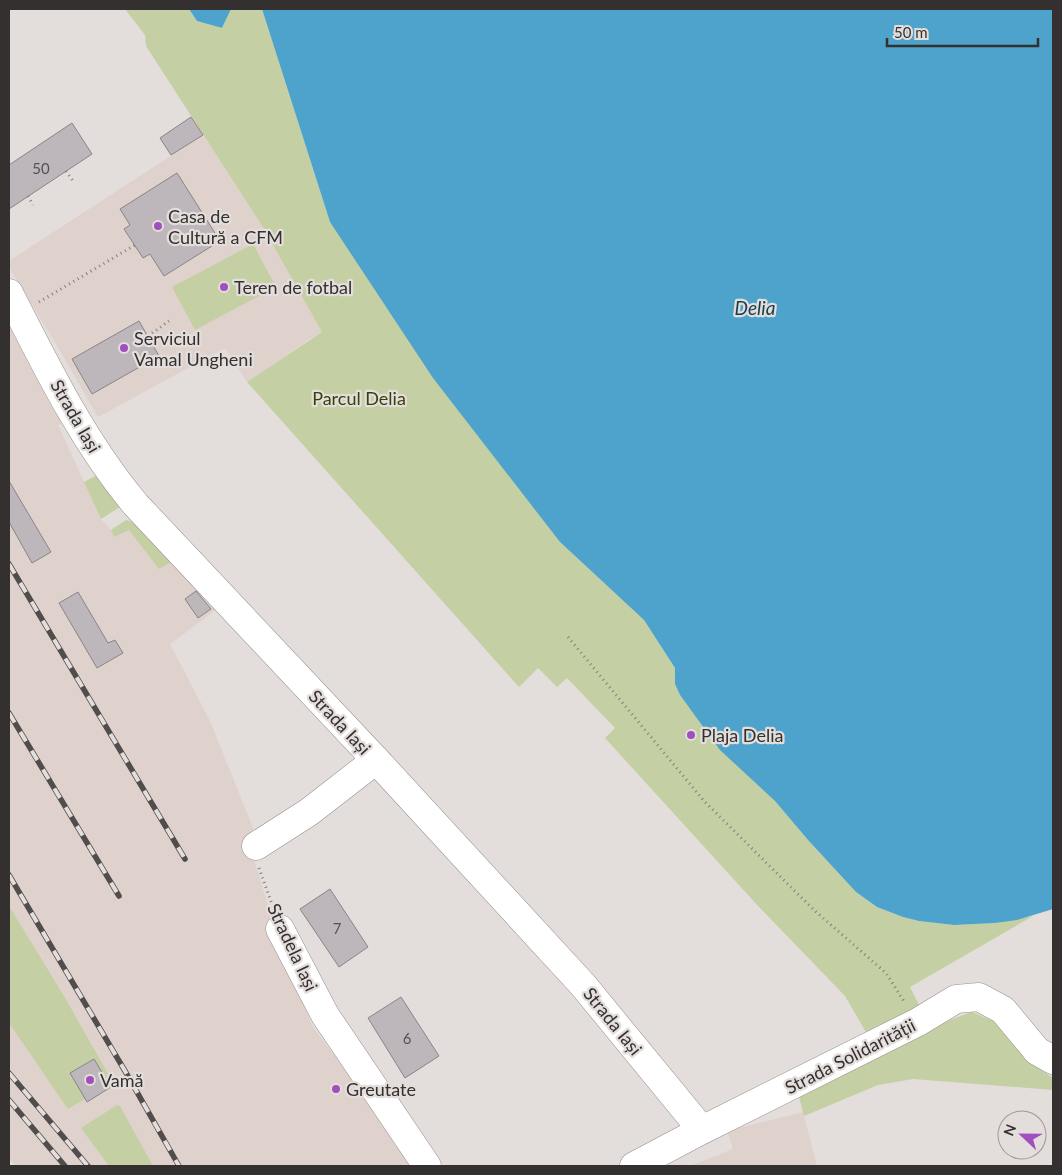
<svg xmlns="http://www.w3.org/2000/svg" width="1062" height="1175" viewBox="0 0 1062 1175" font-family="Lato,sans-serif">
	<style>
		.built { fill: #dfd1cb }
		.green { fill: #c4d0a3 }
		.water { fill: #4da3cb }
		.building { fill: #bdb7bb; stroke: #898488 }
		.lines { fill: none; stroke-linecap: round; stroke-linejoin: round }
		.minor-casing { stroke: #96908e; stroke-width: 29 }
		.path { stroke: #837f7e; stroke-width: 3; stroke-dasharray: 1 4; stroke-linecap: butt }
		.minor { stroke: #fff; stroke-width: 28 }
		.rail-casing { stroke: #514d4c; stroke-width: 5.5 }
		.rail { stroke: #e3dddb; stroke-width: 4; stroke-dasharray: 11; stroke-linecap: butt }
		.poi-dot { fill: #a24fbe; stroke: #e3dddb; stroke-width: 2 }
		.labels { text-anchor: middle; dominant-baseline: central; stroke-width: 4.5; stroke-linejoin: round; paint-order: stroke }
		.number-label { font-size: 15px; fill: #565252 }
		.poi-label { font-size: 18px; fill: #33302f; stroke: #e3dddb; text-anchor: start }
		.park-label { font-size: 18px; fill: #374208; stroke: #e3dddb }
		.street-label { font-size: 18px; fill: #33302f; stroke: #e3dddb }
		.water-label { font-size: 19px; font-style: italic; fill: #173d4e; stroke: #e3dddb }
	</style>
	<rect width="100%" height="100%" fill="#e3dddb"/>
	<!-- built -->
	<g class="built">
		<polygon points="203,135 264,229 322,332 308,340 247,382 225,348 98,417 59,349 9,267 9,261"/>
		<polygon points="9,316 66,421 58,425 101,519 111,530 114,536 129,529 159,569 177,558 217,609 170,644 210,721 255,833 247,838 269,908 312,1026 391,1131 411,1166 16,1166 9,1158"/>
		<polygon points="803,1112 817,1166 690,1166 733,1149 727,1131"/>
	</g>
	<!-- green -->
	<g class="green">
		<polygon points="125,9 189,9 197,21 222,28 231,9 262,9 330,222 560,542 644,620 675,668 675,684 680,695 708,732 775,801 808,840 856,892 877,907 903,917 919,921 954,925 995,923 1033,916 910,987 922,1011 867,1034 845,996 759,907 605,738 615,728 567,678 557,687 538,668 519,687 247,382 322,332 264,229 146,46 145,35"/>
		<polygon points="253,244 276,287 195,330 172,287"/>
		<polygon points="99,474 120,507 101,519 84,482"/>
		<polygon points="126,520 132,522 173,561 159,569 129,530 114,537 111,530"/>
		<polygon points="9,906 64,996 111,1079 107,1082 94,1059 70,1073 85,1099 68,1109 9,1023"/>
		<polygon points="972,1012 1000,1024 1028,1061 1053,1078 1053,1090 913,1079 878,1085 804,1116 799,1097 930,1027"/>
		<polygon points="117,1105 120,1106 153,1166 109,1166 81,1128"/>
	</g>
	<!-- water -->
	<g class="water">
		<polygon points="189,9 231,9 222,28 197,21"/>
		<polygon points="262,9 1053,9 1053,909 1017,920 995,923 954,925 919,921 903,917 877,907 856,892 808,840 775,801 720,750 680,695 675,684 675,668 644,620 560,542 433,378 330,222"/>
	</g>
	<!-- building -->
	<g class="building">
		<polygon points="191,117 203,135 171,155 160,138"/>
		<polygon points="72,123 92,154 9,209 9,165"/>
		<polygon points="177,173 220,241 164,276 150,254 143,258 124,229 130,225 120,209"/>
		<polygon points="139,321 159,356 92,394 72,359"/>
		<polygon points="9,481 51,552 32,563 9,522"/>
		<polygon points="196,591 211,609 198,618 185,599"/>
		<polygon points="78,592 108,643 115,640 123,653 97,668 59,603"/>
		<polygon points="330,889 368,947 339,967 300,909"/>
		<polygon points="401,997 439,1056 405,1078 368,1018"/>
		<polygon points="94,1059 111,1087 87,1102 70,1073"/>
	</g>
	<g class="lines">
		<defs>
			<g id="minor">
				<path d="M9 293C46 366 83 442 136 505L376 760 583 985 702 1130"/>
				<polyline points="256,846 309,812 376,760"/>
				<polyline points="280,929 325,1015 427,1166"/>
				<polyline points="634,1166 702,1130 918,1022 956,999 979,997 1003,1010 1037,1051 1053,1060"/>
			</g>
		</defs>
		<!-- minor casing -->
		<use href="#minor" class="minor-casing"/>
		<!-- path -->
		<g class="path">
			<polyline points="66,171 73,181"/>
			<polyline points="28,196 33,205"/>
			<polyline points="39,302 135,245"/>
			<polyline points="148,336 169,321"/>
			<polyline points="568,637 704,801 815,911 886,973 905,1003"/>
			<polyline points="259,868 273,907"/>
		</g>
		<!-- minor -->
		<use href="#minor" class="minor"/>
		<defs>
			<g id="rail">
				<polyline points="9,564 185,859"/>
				<polyline points="9,713 119,896"/>
				<polyline points="9,875 125,1071 179,1166"/>
				<polyline points="9,1073 88,1166"/>
				<polyline points="9,1100 65,1166"/>
			</g>
		</defs>
		<!-- rail casing -->
		<use href="#rail" class="rail-casing"/>
		<!-- rail -->
		<use href="#rail" class="rail"/>
	</g>
	<!-- markers -->
	<g class="poi-dot">
		<circle cx="158" cy="226" r="5"/>
		<circle cx="224" cy="287" r="5"/>
		<circle cx="124" cy="348" r="5"/>
		<circle cx="691" cy="735" r="5"/>
		<circle cx="90" cy="1080" r="5"/>
		<circle cx="336" cy="1089" r="5"/>
	</g>
	<g class="labels">
		<!-- number labels -->
		<g class="number-label">
			<text x="41" y="168">50</text>
			<text x="337" y="928">7</text>
			<text x="407" y="1038">6</text>
		</g>
		<!-- poi labels -->
		<g class="poi-label">
			<text x="168" y="216">Casa de<tspan x="168" dy="21">Cultură a CFM</tspan></text>
			<text x="234" y="287">Teren de fotbal</text>
			<text x="134" y="338">Serviciul<tspan x="134" dy="21">Vamal Ungheni</tspan></text>
			<text x="701" y="735">Plaja Delia</text>
			<text x="100" y="1080">Vamă</text>
			<text x="346" y="1089">Greutate</text>
		</g>
		<!-- park labels -->
		<g class="park-label">
			<text x="359" y="398">Parcul Delia</text>
		</g>
		<!-- street labels -->
		<g class="street-label">
			<text transform="translate(76 416) rotate(60)">Strada Iași</text>
			<text transform="translate(340 722) rotate(47)">Strada Iași</text>
			<text transform="translate(293 947) rotate(65)">Stradela Iași</text>
			<text transform="translate(613 1021) rotate(51)">Strada Iași</text>
			<text transform="translate(850 1056) rotate(-27)">Strada Solidarității</text>
		</g>
		<!-- water labels -->
		<g class="water-label">
			<text x="755" y="307">Delia</text>
		</g>
	</g>
	<!-- border -->
	<rect width="1062" height="1175" fill="none" stroke="#33302f" stroke-width="20"/>
	<!-- north arrow -->
	<g transform="translate(1022 1135) rotate(292)"><circle r="24" fill="#e3dddb" stroke="#9d9896"/>
	<path d="M0-4L9 19L0 12L-9 19Z" fill="#a24fbe"/>
	<text y="-8" font-size="14" font-weight="bold" text-anchor="middle" fill="#33302f">N</text>
	</g>
	<!-- scale -->
	<path d="M887 38v8h151v-8" fill="none" stroke="#33302f" stroke-width="2.5"/>
	<text x="894" y="38" font-size="15" fill="#33302f" stroke="#e3dddb" stroke-width="4" paint-order="stroke">50 m</text>
</svg>
